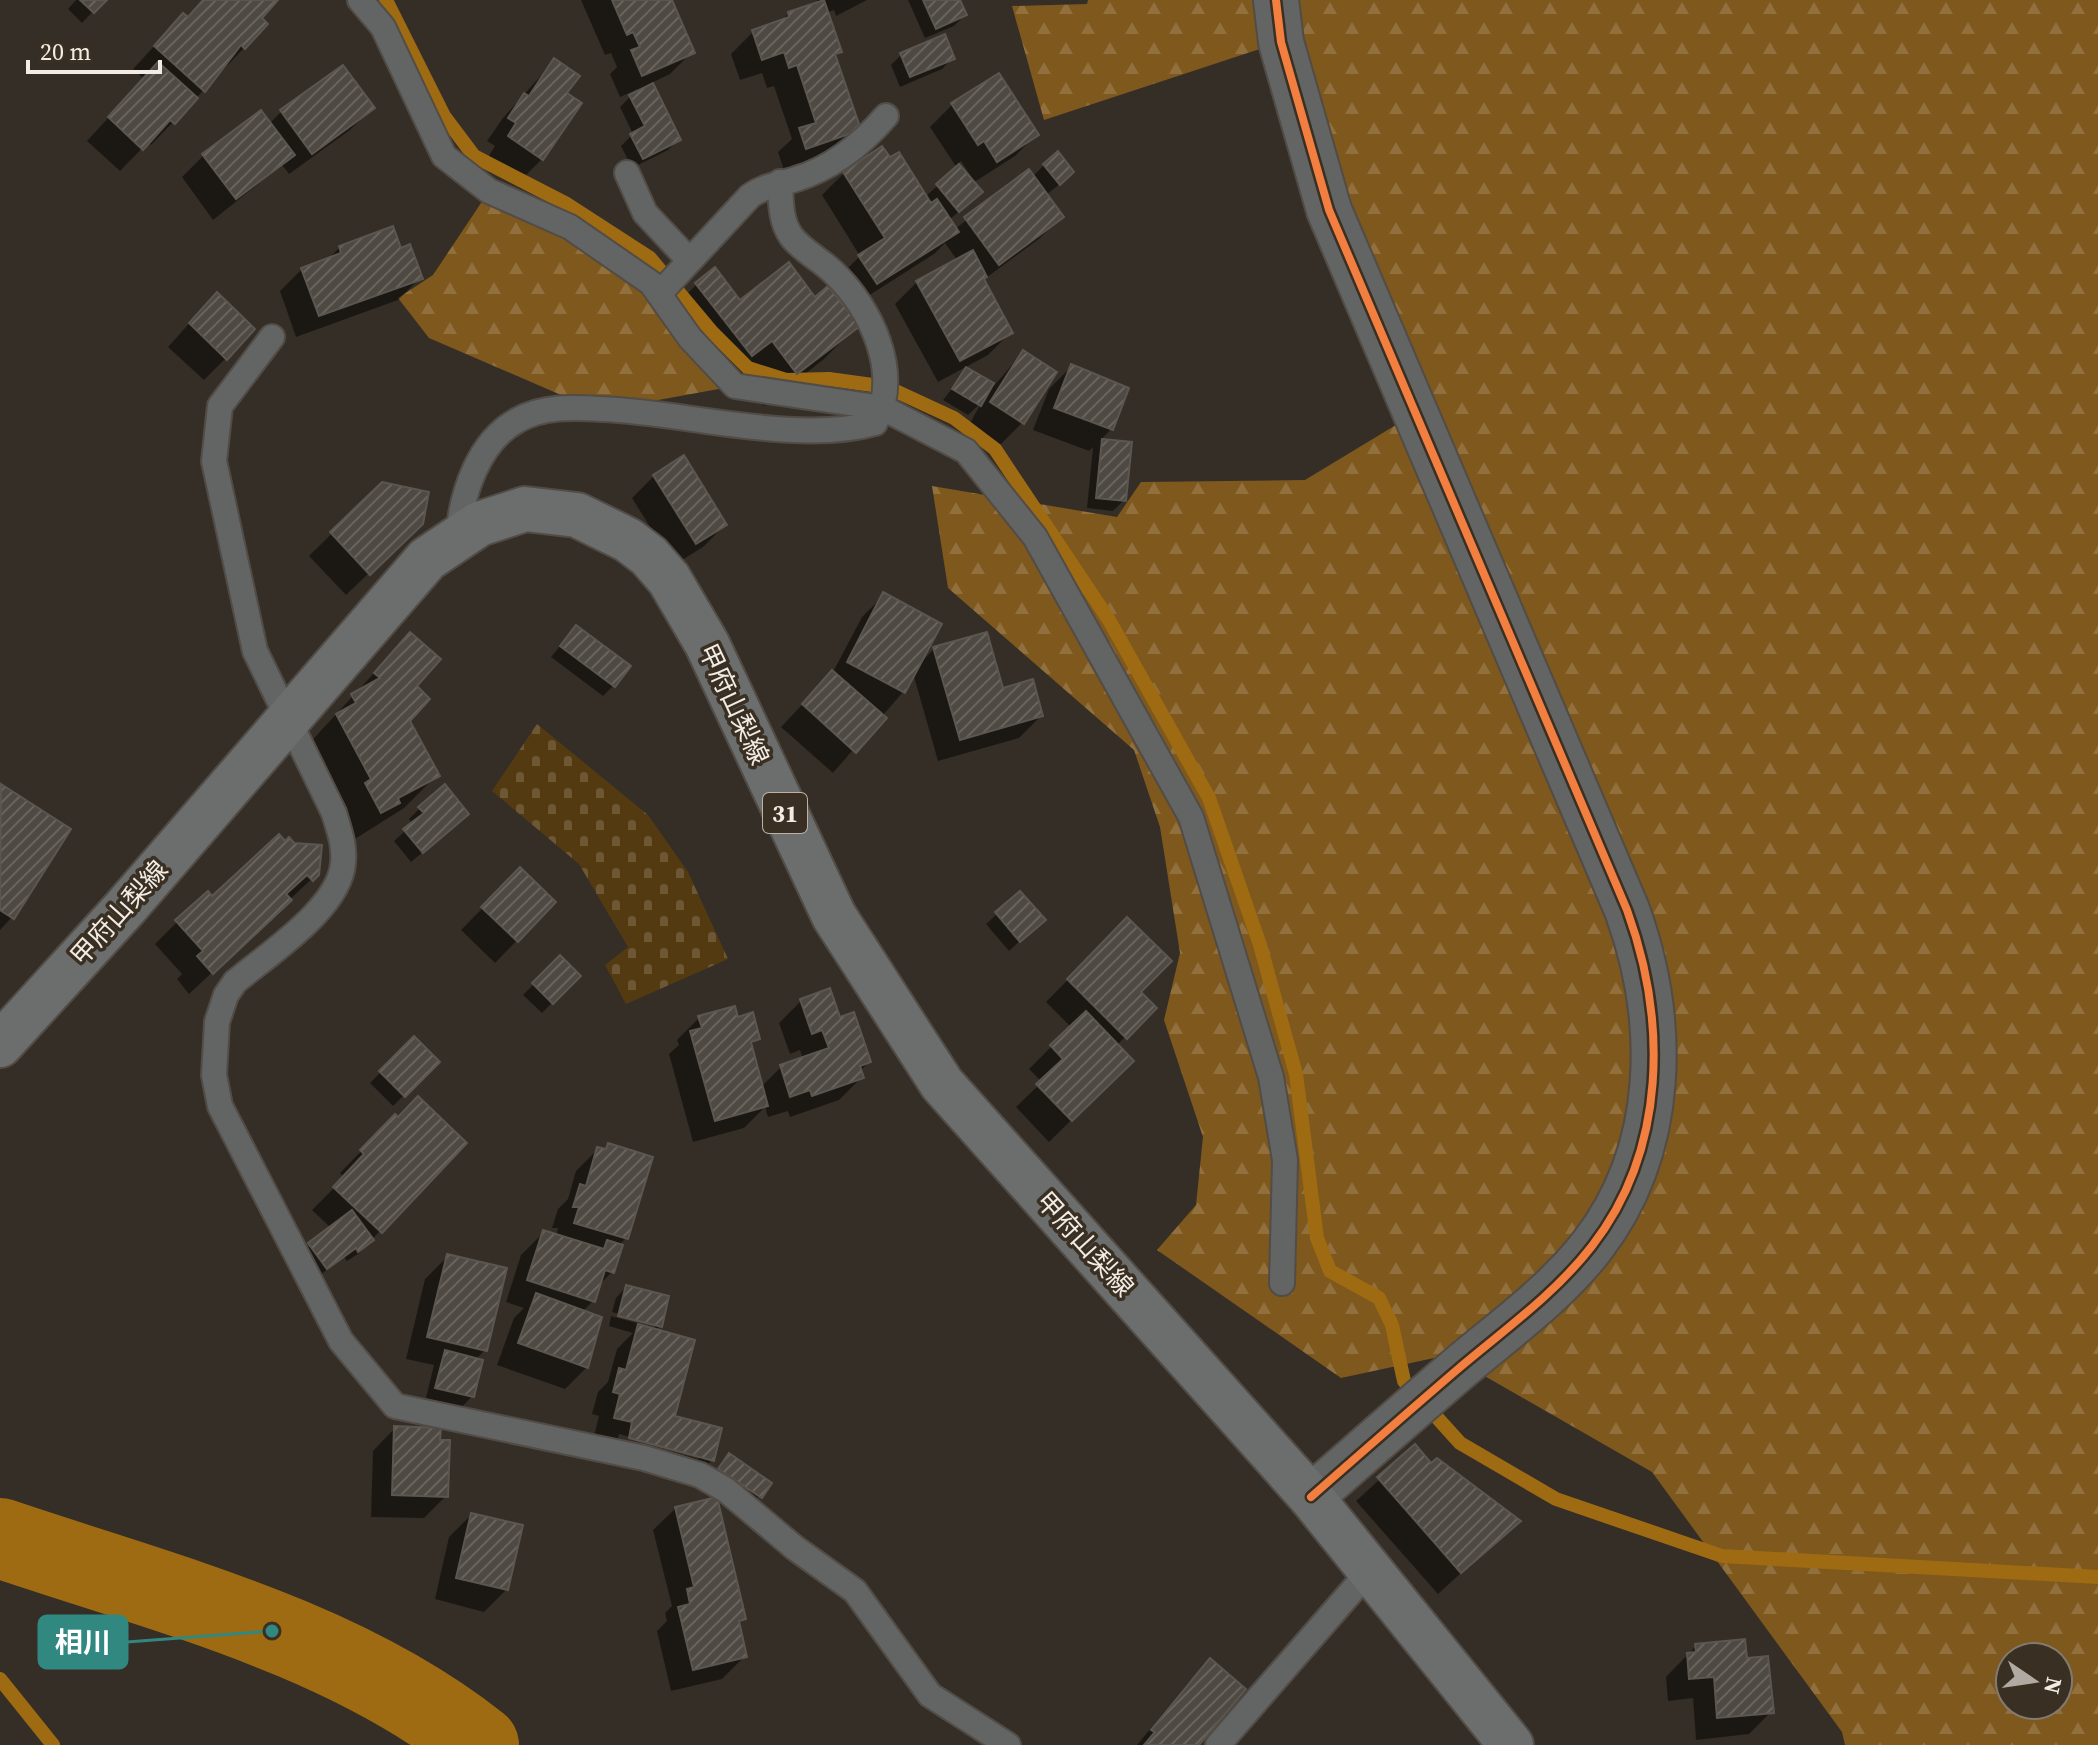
<svg xmlns="http://www.w3.org/2000/svg" width="2098" height="1745" viewBox="0 0 2098 1745" font-family="'Source Serif 4','Noto Sans JP',serif">
	<style>
		.forest { fill: url(#forest-firs); fill-rule: evenodd }
		.cemetery { fill: url(#cemetery-stones) }
		.shadow { fill: #0007; fill-rule: evenodd }
		.lines { fill: none; stroke-linecap: round; stroke-linejoin: round }
		.stream { stroke: #9e6b12; stroke-width: 14 }
		.river { stroke: #9e6b12; stroke-width: 80 }
		.building { fill: url(#building-hatch); stroke: #5b5650; stroke-width: 2 }
		.service-casing { stroke: #524c46; stroke-width: 28 }
		.minor-casing { stroke: #524c46; stroke-width: 48 }
		.primary-casing { stroke: #524c46; stroke-width: 48 }
		.service { stroke: #636464; stroke-width: 24 }
		.minor { stroke: #636464; stroke-width: 44 }
		.primary { stroke: #6c6d6d; stroke-width: 44 }
		.cycleway-casing { stroke: #392f22; stroke-width: 13 }
		.cycleway { stroke: #f27e40; stroke-width: 8 }
		.labels { text-anchor: middle; dominant-baseline: central; stroke-width: 7; stroke-linejoin: round; paint-order: stroke }
		.shield { fill: #392f22; stroke: #bbb3aa; stroke-width: 2 }
		.shield-label { font-size: 24px; font-weight: bold; fill: #f3ece4 }
		.street-label { font-size: 26px; fill: #f3ece4; stroke: #392f22 }
		.leader { fill: none; stroke: #318880; stroke-width: 3 }
		.callout-dot { fill: #318880; stroke: #392f22; stroke-width: 3 }
		.callout { fill: #318880; stroke: #318880; stroke-width: 3 }
		.callout-label { font-size: 28px; text-anchor: middle; font-weight: bold; fill: #fff }
	</style>
	<defs>
		<pattern id="forest-firs" width="22" height="20" patternUnits="userSpaceOnUse" patternTransform="scale(2)"><rect width="22" height="20" fill="#7e581d"/><path d="M5 1l3.5 6h-7zM16 11l3.5 6h-7z" fill="#91703e"/></pattern>
		<pattern id="cemetery-stones" width="16" height="16" patternUnits="userSpaceOnUse" patternTransform="scale(2)"><rect width="16" height="16" fill="#543a11"/><path d="M2 7V4a2 2 0 0 1 4 0v3zM10 15v-3a2 2 0 0 1 4 0v3z" fill="#6d5734"/></pattern>
		<pattern id="building-hatch" width="6" height="6" patternUnits="userSpaceOnUse" patternTransform="scale(2)"><rect width="6" height="6" fill="#4e4942"/><path d="M-1 1l2-2M0 6l6-6M5 7l2-2" fill="none" stroke="#68635d"/></pattern>
	</defs>
	<rect width="100%" height="100%" fill="#342e27"/>
	<!-- forest -->
	<g class="forest">
		<path d="M1088 0H2098V1745H1845L1842 1732 1652 1472 1448 1355 1341 1378 1157 1250 1196 1205 1203 1137 1164 1020 1180 953 1160 827 1134 750 948 588 932 486 1117 517 1141 482 1305 480 1414 414 1281 42 1044 120 1012 6 1087 4ZM2010 1657H2058V1705H2010Z"/>
		<polygon points="489,191 651,283 735,386 598,411 429,338 398,298 433,275"/>
	</g>
	<!-- cemetery -->
	<polygon class="cemetery" points="537,724 648,815 688,872 728,959 626,1004 605,965 628,947 579,864 492,791"/>
	<!-- shadow -->
	<g class="shadow">
		<polygon points="76,0 104,0 82,23 68,9"/>
		<polygon points="205,0 276,0 260,18 244,48 151,145 148,142 120,171 87,141 144,79 133,69 183,15 187,18"/>
		<polygon points="581,0 670,0 692,52 670,74 651,83 678,140 668,150 632,168 621,146 633,134 620,107 638,89 620,97 610,74 617,67 611,53 605,55"/>
		<polygon points="817,0 867,0 836,16 834,10 826,13 839,52 834,57 858,130 836,152 784,170 778,152 792,139 774,86 767,88 762,73 740,80 731,54 753,32 779,23 789,13 819,3"/>
		<polygon points="908,0 958,0 965,15 954,26 925,38"/>
		<polygon points="901,55 953,58 942,69 900,87 891,65"/>
		<polygon points="554,61 564,94 542,159 520,181 487,159 495,146 487,141 503,118"/>
		<path d="M952 105 1037 134 1015 156 973 183 969 203 949 220 955 229 1029 171 1033 176 1044 165 1061 183 1046 195 1062 216 1040 238 982 281 1010 333 988 355 938 382 895 304 917 282 957 260 945 243 934 254 854 305 837 279 860 256 822 195 844 173 925 197 957 168 930 127ZM961 161 972 178 970 180 957 165Z"/>
		<polygon points="372,108 350,130 289,174 282,165 213,220 182,177 204,155 269,124 281,112"/>
		<polygon points="340,247 399,250 420,278 398,300 296,337 280,291 302,269 326,261"/>
		<polygon points="696,285 740,302 814,299 857,326 824,359 764,406 738,373 718,388 664,317"/>
		<polygon points="195,317 226,358 204,380 168,347"/>
		<polygon points="1023,352 1022,423 1000,445 969,425 981,403 968,415 943,400 967,369 994,386"/>
		<polygon points="1071,367 1127,389 1111,429 1100,441 1130,444 1124,500 1113,511 1087,508 1093,447 1089,451 1033,430 1049,389"/>
		<polygon points="654,476 725,525 703,547 674,565 632,498"/>
		<polygon points="382,484 398,545 346,595 309,556"/>
		<polygon points="884,595 919,664 934,649 1041,716 1019,738 938,761 913,673 903,692 833,773 781,727 833,672 862,617"/>
		<polygon points="576,627 614,685 603,696 551,657"/>
		<polygon points="410,634 414,686 408,721 437,775 404,808 347,844 304,749"/>
		<polygon points="1,787 12,917 0,930 0,788"/>
		<polygon points="420,808 456,824 411,862 394,841 413,824 409,819"/>
		<polygon points="279,837 317,874 189,994 177,979 182,974 155,944 177,922 212,898"/>
		<polygon points="520,870 553,903 495,963 461,930"/>
		<polygon points="1020,893 1032,930 1009,951 986,924"/>
		<polygon points="1127,920 1138,992 1154,1008 1116,1046 1131,1061 1049,1142 1016,1107 1042,1082 1029,1069 1071,1027 1046,1002"/>
		<polygon points="560,958 578,976 542,1013 523,995"/>
		<polygon points="801,1001 838,1020 869,1062 860,1071 862,1077 839,1100 790,1117 788,1111 768,1117 765,1107 744,1128 693,1142 669,1054 679,1045 677,1040 699,1018 737,1020 758,1038 750,1046 761,1087 781,1067 803,1059 800,1050 790,1054 779,1023"/>
		<polygon points="414,1039 437,1062 393,1106 370,1083"/>
		<polygon points="373,1139 464,1143 358,1254 347,1261 344,1257 316,1278 299,1255 331,1228 312,1210 344,1178 340,1173"/>
		<polygon points="608,1145 626,1238 618,1246 612,1272 597,1287 593,1301 582,1312 587,1367 565,1389 497,1365 514,1318 524,1308 506,1302 521,1255 543,1233 556,1237 558,1228 552,1228 558,1209 568,1199 576,1171 598,1149 603,1150"/>
		<polygon points="447,1257 485,1350 475,1360 472,1396 462,1407 426,1398 434,1365 406,1359 425,1279"/>
		<path d="M626 1287 660 1326 655 1331 673 1417 712 1460 690 1482 593 1440 599 1416 592 1414 598 1392 608 1382 617 1349 633 1333 609 1326 611 1316 655 1328V1324L612 1312 616 1298ZM619 1434 699 1455V1459L618 1438Z"/>
		<polygon points="395,1428 446,1496 424,1518 371,1517 373,1451"/>
		<polygon points="1415,1447 1431,1466 1518,1521 1438,1594 1356,1501"/>
		<polygon points="729,1456 769,1483 749,1508 709,1480"/>
		<polygon points="676,1508 744,1618 737,1624 745,1656 722,1679 671,1691 657,1631 667,1621 665,1613 672,1606 653,1530"/>
		<polygon points="471,1515 507,1589 484,1612 435,1599 449,1537"/>
		<polygon points="1696,1646 1745,1660 1771,1712 1749,1734 1696,1740 1693,1698 1668,1701 1666,1677"/>
		<polygon points="1210,1661 1197,1745 1137,1745 1188,1683"/>
	</g>
	<g class="lines">
		<!-- stream -->
		<g class="stream">
			<polyline points="386,0 444,116 474,156 565,203 650,258 712,332 748,368 786,380 829,379 887,387 954,418 995,449 1109,620 1209,798 1260,945 1296,1074 1317,1238 1330,1271 1379,1298 1392,1325 1404,1381 1460,1443 1556,1499 1722,1556 2098,1577"/>
			<polyline points="0,1679 53,1745"/>
		</g>
		<!-- river -->
		<path class="river" d="M0 1538C162 1593 343 1637 479 1745"/>
	</g>
	<!-- building -->
	<g class="building">
		<polygon points="80,0 107,0 94,13"/>
		<polygon points="203,0 278,0 262,18 268,24 245,49 241,45 205,92 154,46 183,13 188,17"/>
		<polygon points="612,0 672,0 695,53 642,76 631,50 640,47 633,32 627,35"/>
		<polygon points="824,0 842,52 835,54 861,130 806,149 799,128 816,123 797,65 789,68 784,52 762,60 752,30 789,17 788,12"/>
		<polygon points="923,0 960,0 967,15 936,29"/>
		<polygon points="945,34 955,59 910,77 900,53"/>
		<polygon points="554,58 580,76 567,93 582,103 543,160 508,136 516,123 508,118 524,93 529,96"/>
		<polygon points="158,62 198,98 175,124 170,120 143,150 108,117"/>
		<polygon points="343,65 375,108 312,154 280,110"/>
		<polygon points="999,73 1039,135 997,162 984,141 978,145 951,103"/>
		<polygon points="653,83 681,140 643,159 630,134 645,126 629,95"/>
		<polygon points="261,110 295,155 236,199 202,154"/>
		<polygon points="882,146 890,157 899,152 931,203 937,199 959,232 877,284 858,255 885,238 843,172"/>
		<polygon points="1058,151 1074,172 1060,185 1043,164"/>
		<polygon points="959,164 983,192 959,212 936,184"/>
		<polygon points="1029,169 1064,217 999,265 964,217"/>
		<polygon points="393,226 401,248 410,244 423,279 319,316 301,268 341,253 339,246"/>
		<polygon points="973,250 987,277 984,279 1013,333 960,361 916,281"/>
		<polygon points="789,262 815,297 828,286 860,326 797,374 772,341 752,356 695,283 715,267 740,300"/>
		<polygon points="217,292 255,329 227,360 189,323"/>
		<polygon points="1023,350 1057,372 1024,424 990,402"/>
		<polygon points="1071,364 1129,388 1113,430 1054,408"/>
		<polygon points="966,367 994,383 981,406 952,389"/>
		<polygon points="1102,439 1132,442 1126,501 1096,498"/>
		<polygon points="684,455 727,525 696,544 653,475"/>
		<polygon points="382,482 429,492 423,524 370,575 330,532"/>
		<polygon points="883,592 942,624 905,693 847,662"/>
		<polygon points="576,625 631,666 615,687 560,646"/>
		<polygon points="410,632 441,659 417,686 430,699 410,721 440,776 398,798 400,803 381,813 365,783 371,779 336,714 356,703 351,694 380,678 374,673"/>
		<polygon points="987,632 1003,688 1033,679 1043,716 960,740 933,647"/>
		<polygon points="832,670 887,718 856,753 802,704"/>
		<polygon points="1,784 71,829 14,919 0,910"/>
		<polygon points="445,784 469,814 423,853 403,829 424,813 418,807"/>
		<polygon points="279,834 285,841 289,837 294,843 322,845 319,875 313,881 307,875 286,894 292,900 213,974 197,956 203,951 175,920 208,891 212,896"/>
		<polygon points="520,867 556,902 518,942 481,907"/>
		<polygon points="1020,891 1046,920 1020,942 995,912"/>
		<polygon points="1127,917 1172,961 1141,992 1157,1008 1127,1039 1067,979"/>
		<polygon points="560,955 581,976 553,1004 532,983"/>
		<polygon points="830,988 840,1017 854,1012 871,1062 860,1066 864,1078 812,1096 810,1090 790,1097 780,1065 829,1048 822,1030 812,1034 800,999"/>
		<polygon points="735,1006 738,1017 753,1012 760,1039 751,1042 768,1106 715,1121 690,1031 702,1028 698,1016"/>
		<polygon points="1086,1011 1134,1061 1072,1121 1036,1084 1063,1059 1050,1045"/>
		<polygon points="414,1036 440,1062 405,1097 379,1071"/>
		<polygon points="418,1096 467,1143 382,1233 333,1187 364,1154 360,1150 395,1114 398,1117"/>
		<polygon points="608,1143 653,1157 628,1239 574,1223 579,1207 573,1207 580,1184 586,1186 597,1147 606,1149"/>
		<polygon points="352,1210 374,1240 358,1252 356,1248 327,1269 308,1243"/>
		<polygon points="543,1230 604,1249 607,1240 623,1245 614,1273 605,1270 595,1302 527,1280"/>
		<polygon points="447,1254 507,1268 487,1351 427,1337"/>
		<polygon points="626,1285 669,1296 662,1327 618,1316"/>
		<polygon points="536,1293 602,1317 588,1368 518,1343"/>
		<polygon points="638,1324 695,1340 675,1416 722,1428 714,1461 629,1438 632,1422 614,1418 620,1394 613,1392 619,1368 626,1370"/>
		<polygon points="445,1350 483,1360 474,1397 435,1388"/>
		<polygon points="394,1426 441,1428 440,1440 450,1440 448,1497 392,1495"/>
		<polygon points="1415,1444 1431,1463 1437,1458 1521,1521 1461,1573 1377,1477"/>
		<polygon points="729,1453 772,1483 762,1498 718,1469"/>
		<polygon points="717,1497 746,1619 739,1621 747,1657 693,1670 678,1607 690,1604 687,1589 694,1587 675,1507"/>
		<polygon points="471,1513 523,1525 508,1590 456,1578"/>
		<polygon points="1745,1639 1747,1658 1768,1656 1774,1713 1717,1718 1714,1677 1689,1679 1687,1653 1696,1652 1695,1644"/>
		<polygon points="1210,1658 1246,1689 1199,1745 1144,1745 1155,1732 1151,1730"/>
	</g>
	<g class="lines">
		<defs>
			<g id="service">
				<polyline points="360,0 383,27 444,156 489,191 570,227 651,283 690,338 735,386 883,408 966,451 1035,537 1191,817 1271,1077 1285,1160 1282,1283"/>
				<polyline points="627,173 645,213 688,259"/>
				<path d="M659 294 750 196C766 185 778 185 796 179 832 168 862 144 886 116"/>
				<path d="M272 337 220 406 214 461 255 651 334 813C339 830 345 845 343 863 340 908 268 954 235 982L226 995 217 1022 214 1075 220 1106 341 1341 395 1406 644 1458 700 1475 726 1490 795 1548 855 1591 930 1695 1008 1745"/>
				<path d="M458 535C462 494 478 441 518 420 543 406 574 407 602 409 684 412 797 445 875 423 902 373 871 308 833 272 821 260 801 250 791 236 780 220 781 201 780 182"/>
				<polyline points="1218,1745 1371,1569"/>
			</g>
			<path id="minor" d="M1276 0 1281 42 1329 210 1627 910C1667 1020 1667 1149 1592 1246 1555 1294 1504 1330 1458 1369 1409 1411 1360 1454 1311 1497"/>
			<polyline id="primary" points="0,1045 125,908 427,559 479,524 525,509 577,515 628,540 649,556 669,579 707,644 834,916 942,1084 1311,1497 1511,1745"/>
		</defs>
		<!-- service casing -->
		<use href="#service" class="service-casing"/>
		<!-- minor casing -->
		<use href="#minor" class="minor-casing"/>
		<!-- primary casing -->
		<use href="#primary" class="primary-casing"/>
		<!-- service -->
		<use href="#service" class="service"/>
		<!-- minor -->
		<use href="#minor" class="minor"/>
		<!-- primary -->
		<use href="#primary" class="primary"/>
		<defs>
			<path id="cycleway" d="M1276 0 1281 42 1329 210 1627 910C1667 1020 1667 1149 1592 1246 1555 1294 1504 1330 1458 1369 1409 1411 1360 1454 1311 1497"/>
		</defs>
		<!-- cycleway casing -->
		<use href="#cycleway" class="cycleway-casing"/>
		<!-- cycleway -->
		<use href="#cycleway" class="cycleway"/>
	</g>
	<g class="labels">
		<!-- shield labels -->
		<rect class="shield" x="763" y="793" width="44" height="40" rx="6"/>
		<g class="shield-label">
			<text x="785" y="813">31</text>
		</g>
		<!-- street labels -->
		<g class="street-label">
			<text transform="translate(734 704) rotate(65)">甲府山梨線</text>
			<text transform="translate(119 913) rotate(-48)">甲府山梨線</text>
			<text transform="translate(1085 1244) rotate(48)">甲府山梨線</text>
		</g>
	</g>
	<!-- callouts -->
	<path class="leader" d="M272 1631L127 1642"/>
	<circle class="callout-dot" cx="272" cy="1631" r="8"/>
	<rect class="callout" x="39" y="1616" width="88" height="52" rx="8"/>
	<g class="callout-label">
		<text x="83" y="1652">相川</text>
	</g>
	<!-- north arrow -->
	<g transform="translate(2034 1681) rotate(103)"><circle r="38" fill="#392f22" stroke="#837b70" stroke-width="2"/>
	<path d="M0-6L14 30L0 20L-14 30Z" fill="#b0aaa2"/>
	<text y="-12" font-size="22" font-weight="bold" text-anchor="middle" fill="#f3ece4">N</text>
	</g>
	<!-- scale -->
	<path d="M28 60v12h132v-12" fill="none" stroke="#f3ece4" stroke-width="4"/>
	<text x="40" y="60" font-size="24" fill="#f3ece4" stroke="#392f22" stroke-width="6" paint-order="stroke">20 m</text>
</svg>
